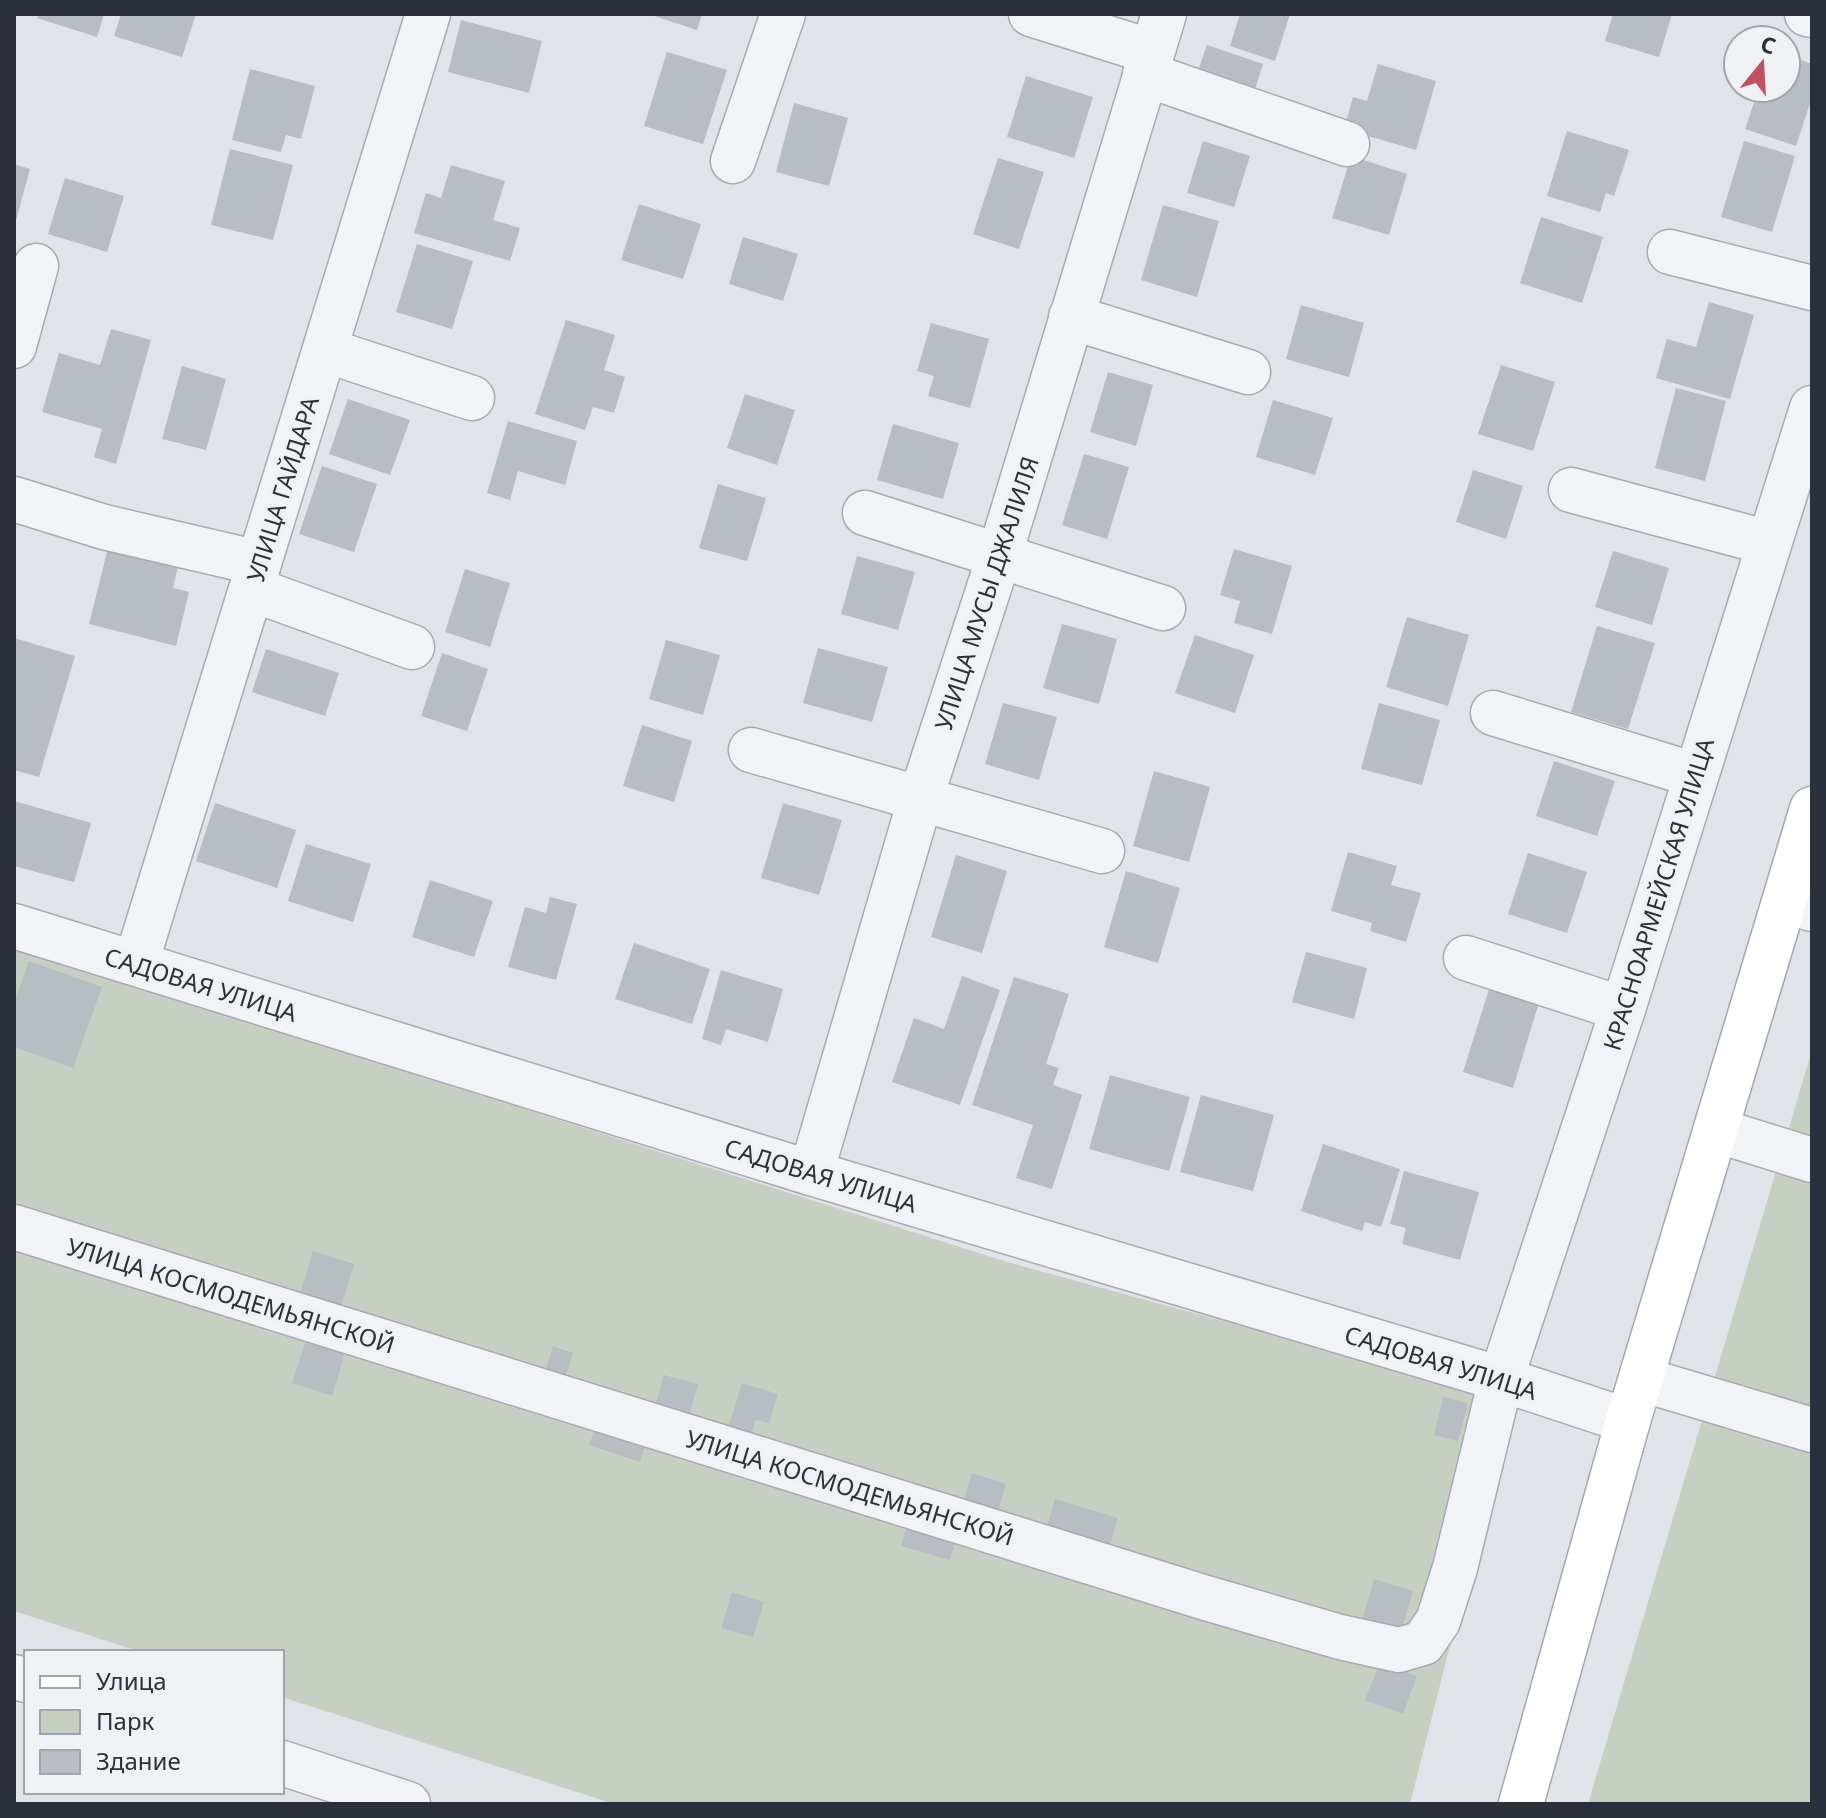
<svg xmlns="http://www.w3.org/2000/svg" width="1826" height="1818" viewBox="0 0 1826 1818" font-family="'Noto Sans',sans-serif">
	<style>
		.green { fill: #c6d0c2 }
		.building { fill: #b8bcc3 }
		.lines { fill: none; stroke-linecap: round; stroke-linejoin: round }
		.minor-casing { stroke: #a6aab1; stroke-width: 47 }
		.major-casing { stroke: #a1a7b2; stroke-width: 47 }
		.minor { stroke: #f2f3f6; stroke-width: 44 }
		.major { stroke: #fff; stroke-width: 44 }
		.labels { text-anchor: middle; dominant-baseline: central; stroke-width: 8; stroke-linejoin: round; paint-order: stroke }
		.street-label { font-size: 24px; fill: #2a313d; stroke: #eff2f5 }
	</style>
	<rect width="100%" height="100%" fill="#e0e3e7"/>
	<!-- green -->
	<g class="green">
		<polygon points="14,947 1007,1262 1512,1400 1410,1804 614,1804 282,1697 282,1652 141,1652 14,1611"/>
		<polygon points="1812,1050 1812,1804 1588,1804"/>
	</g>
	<!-- building -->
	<g class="building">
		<polygon points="38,14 104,14 97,37 37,18"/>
		<polygon points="121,14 196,14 182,57 114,36"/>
		<polygon points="648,14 702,14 697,30"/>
		<polygon points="1240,14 1290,14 1275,61 1230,46"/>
		<polygon points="1613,14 1672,14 1659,57 1605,41"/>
		<polygon points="461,20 542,41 529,93 448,72"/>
		<polygon points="1207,45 1263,64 1254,92 1197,74"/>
		<polygon points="667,52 727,70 703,144 644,126"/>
		<polygon points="1786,55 1812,64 1812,97 1796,146 1745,129 1759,88 1786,88"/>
		<polygon points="1378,64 1436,81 1416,150 1344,129 1353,97 1367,101"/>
		<polygon points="250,69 315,86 301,139 286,135 281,152 232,140"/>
		<polygon points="1026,76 1093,97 1074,158 1007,137"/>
		<polygon points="794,103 848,118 829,186 776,172"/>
		<polygon points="1567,131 1629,150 1614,196 1606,193 1600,212 1547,196"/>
		<polygon points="1203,141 1250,156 1234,207 1187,193"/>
		<polygon points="1744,141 1795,156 1772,232 1721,217"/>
		<polygon points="230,149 293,165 273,240 211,225"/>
		<polygon points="1351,156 1407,174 1389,235 1332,218"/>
		<polygon points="998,158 1044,172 1019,249 973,234"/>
		<polygon points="14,164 30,169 15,224 14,224"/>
		<polygon points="451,165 505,181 493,220 520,228 510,261 414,233 426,193 441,198"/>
		<polygon points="65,178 124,196 107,252 48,234"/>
		<polygon points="639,204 701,224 683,279 621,260"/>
		<polygon points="1163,205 1219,221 1197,297 1141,280"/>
		<polygon points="1541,217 1603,237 1582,303 1520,283"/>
		<polygon points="743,237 798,254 783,301 729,284"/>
		<polygon points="417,244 473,261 452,329 396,312"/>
		<polygon points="1709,302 1754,315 1730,399 1656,378 1667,339 1696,347"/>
		<polygon points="1301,305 1364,323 1349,377 1286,359"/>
		<polygon points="566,320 615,335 604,370 625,377 614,413 593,407 585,430 535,414"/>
		<polygon points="931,323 989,339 970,408 928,396 934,376 917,371"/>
		<polygon points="111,329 151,340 116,464 94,457 102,429 42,412 59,353 100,365"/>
		<polygon points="1501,365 1555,382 1533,451 1478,434"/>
		<polygon points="182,366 226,379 206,450 162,439"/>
		<polygon points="1108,372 1153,385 1136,446 1090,432"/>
		<polygon points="1676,388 1726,401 1705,481 1655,468"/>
		<polygon points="745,394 795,410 777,465 727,448"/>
		<polygon points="348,399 410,420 390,475 329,454"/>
		<polygon points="1273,400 1333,418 1315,475 1256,457"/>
		<polygon points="508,421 577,441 565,485 518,471 510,500 487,493"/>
		<polygon points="893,424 959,443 943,499 877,480"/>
		<polygon points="1084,454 1129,467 1107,539 1062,525"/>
		<polygon points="322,466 377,484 354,552 299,534"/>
		<polygon points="1473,470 1523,486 1506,539 1456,522"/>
		<polygon points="718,484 766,498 747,561 699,548"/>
		<polygon points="109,544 179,562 173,588 189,592 176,646 89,624"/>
		<polygon points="1234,549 1292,566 1272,634 1234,623 1240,601 1220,595"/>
		<polygon points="1613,551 1669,568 1652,625 1595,607"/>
		<polygon points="857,556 915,572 898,630 841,614"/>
		<polygon points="465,569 510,583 490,647 445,632"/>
		<polygon points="1407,617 1469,635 1448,706 1386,687"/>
		<polygon points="1062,624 1117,639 1099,704 1043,688"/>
		<polygon points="1597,626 1655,643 1628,729 1571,712"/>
		<polygon points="1195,635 1254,655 1235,713 1175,693"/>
		<polygon points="14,638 75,656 39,777 14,770"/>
		<polygon points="666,640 720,655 703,715 649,699"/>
		<polygon points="818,648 888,667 872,722 803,703"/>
		<polygon points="266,649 339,673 325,716 252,692"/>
		<polygon points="442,653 488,669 467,731 421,716"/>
		<polygon points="1003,703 1057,717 1039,780 985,764"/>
		<polygon points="1379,703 1440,720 1422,785 1361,769"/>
		<polygon points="642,725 692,741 674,802 623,786"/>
		<polygon points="1554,761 1615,781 1597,836 1536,816"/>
		<polygon points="1154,771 1210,787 1189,862 1133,846"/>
		<polygon points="14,801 91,823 74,882 14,866"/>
		<polygon points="215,803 296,830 277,888 196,861"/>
		<polygon points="783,803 842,820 819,895 761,878"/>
		<polygon points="306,844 371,864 353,922 288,901"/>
		<polygon points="1348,852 1397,866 1391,885 1421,893 1406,942 1370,931 1372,923 1331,911"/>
		<polygon points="1528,853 1587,872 1567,933 1508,914"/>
		<polygon points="956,855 1007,871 982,953 931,937"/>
		<polygon points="1126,871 1180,888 1158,963 1104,947"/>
		<polygon points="430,880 493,901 474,957 412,937"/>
		<polygon points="550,897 577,904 556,980 508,967 525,907 546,913"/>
		<polygon points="634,943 710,969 692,1024 615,999"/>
		<polygon points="1306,952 1367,968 1354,1019 1292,1002"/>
		<polygon points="29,961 102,987 73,1068 14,1047 14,1003"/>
		<polygon points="721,970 783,989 768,1042 726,1029 721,1045 702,1039"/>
		<polygon points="962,976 1000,990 960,1105 892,1082 914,1018 944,1029"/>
		<polygon points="1014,977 1069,994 1046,1064 1059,1068 1053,1085 1082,1095 1052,1189 1016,1178 1033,1125 972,1105"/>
		<polygon points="1491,983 1540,999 1513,1088 1463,1072"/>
		<polygon points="1110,1075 1190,1097 1169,1171 1089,1149"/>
		<polygon points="1201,1095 1274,1115 1253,1191 1180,1172"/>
		<polygon points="1323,1144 1400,1169 1381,1227 1365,1222 1362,1231 1301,1211"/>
		<polygon points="1404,1171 1479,1192 1460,1260 1402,1244 1406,1228 1390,1224"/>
		<polygon points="313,1251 354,1264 340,1310 299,1298"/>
		<polygon points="308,1334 347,1346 332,1396 292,1383"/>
		<polygon points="553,1346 573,1353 565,1378 545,1372"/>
		<polygon points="664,1375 698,1384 689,1416 655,1407"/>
		<polygon points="742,1383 778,1394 769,1423 756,1420 751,1435 728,1428"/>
		<polygon points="1443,1397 1468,1403 1458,1441 1434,1435"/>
		<polygon points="600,1416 649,1433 640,1462 589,1445"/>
		<polygon points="972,1473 1006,1484 997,1513 963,1503"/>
		<polygon points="1055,1499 1118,1518 1110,1545 1047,1527"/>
		<polygon points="911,1515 959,1529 950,1560 901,1546"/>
		<polygon points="1374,1579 1413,1591 1401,1632 1362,1621"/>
		<polygon points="732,1592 764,1602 753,1637 721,1628"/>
		<polygon points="1380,1662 1417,1676 1403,1714 1365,1700"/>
	</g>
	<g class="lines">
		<defs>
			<g id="minor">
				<polyline points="1031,14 1152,52"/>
				<polyline points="1807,14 1812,15"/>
				<polyline points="1145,74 1347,144"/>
				<polyline points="733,161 783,14"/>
				<polyline points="1670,252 1812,288"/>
				<polyline points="1071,317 1248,372"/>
				<polyline points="14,346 36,266"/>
				<polyline points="325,350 472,398"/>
				<polyline points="1571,490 1769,543"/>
				<polyline points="14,499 104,527 259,563"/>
				<polyline points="865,513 1163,608"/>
				<polyline points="252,589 412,647"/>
				<polyline points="1493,713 1695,775"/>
				<polyline points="751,750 1102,851"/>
				<polyline points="1785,901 1812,909"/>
				<polyline points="14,926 811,1173 1501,1379 1628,1421"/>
				<polyline points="1466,958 1623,1009"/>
				<polyline points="136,963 428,14"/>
				<polyline points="1716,1130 1812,1160"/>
				<polyline points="811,1173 921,797 999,557 1164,14"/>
				<polyline points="14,1227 1206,1598 1340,1637 1399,1650 1423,1643 1438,1621 1455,1568 1501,1379 1623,1009 1812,408"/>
				<polyline points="1641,1379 1812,1430"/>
				<polyline points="14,1677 26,1680"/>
				<polyline points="282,1763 408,1804"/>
			</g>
			<polyline id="major" points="1521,1804 1628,1421 1812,809"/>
		</defs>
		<!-- minor casing -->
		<use href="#minor" class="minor-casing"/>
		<!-- major casing -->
		<use href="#major" class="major-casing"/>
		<!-- minor -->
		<use href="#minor" class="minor"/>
		<!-- major -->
		<use href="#major" class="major"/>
	</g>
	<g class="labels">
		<!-- street labels -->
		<g class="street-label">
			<text transform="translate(282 489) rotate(-73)">УЛИЦА ГАЙДАРА</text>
			<text transform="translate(986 593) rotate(-72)">УЛИЦА МУСЫ ДЖАЛИЛЯ</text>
			<text transform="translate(1658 894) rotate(-73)">КРАСНОАРМЕЙСКАЯ УЛИЦА</text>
			<text transform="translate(201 984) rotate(17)">САДОВАЯ УЛИЦА</text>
			<text transform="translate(821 1175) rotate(17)">САДОВАЯ УЛИЦА</text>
			<text transform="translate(231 1295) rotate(17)">УЛИЦА КОСМОДЕМЬЯНСКОЙ</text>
			<text transform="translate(1441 1362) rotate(17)">САДОВАЯ УЛИЦА</text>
			<text transform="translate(850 1487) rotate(17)">УЛИЦА КОСМОДЕМЬЯНСКОЙ</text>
		</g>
	</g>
	<!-- border -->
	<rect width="1826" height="1818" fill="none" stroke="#2a313d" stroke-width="32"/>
	<!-- legend -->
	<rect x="24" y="1650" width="260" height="144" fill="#eff2f5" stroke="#a0a5ab" stroke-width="2"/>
	<rect x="40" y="1676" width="40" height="12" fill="#ffffff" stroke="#a0a5ab" stroke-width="2"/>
	<text x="96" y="1690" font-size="24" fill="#2a313d">Улица</text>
	<rect x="40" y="1710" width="40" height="24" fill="#c6d0c2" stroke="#a0a5ab" stroke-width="2"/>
	<text x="96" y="1730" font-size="24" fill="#2a313d">Парк</text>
	<rect x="40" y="1750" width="40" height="24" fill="#b8bcc3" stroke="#a0a5ab" stroke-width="2"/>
	<text x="96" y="1770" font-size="24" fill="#2a313d">Здание</text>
	<!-- north arrow -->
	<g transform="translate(1762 64) rotate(18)"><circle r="38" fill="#eff2f5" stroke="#a0a5ab" stroke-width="2"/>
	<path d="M0-6L14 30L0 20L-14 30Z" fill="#bf5262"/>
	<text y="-12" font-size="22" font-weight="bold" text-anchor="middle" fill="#2a313d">С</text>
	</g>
</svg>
